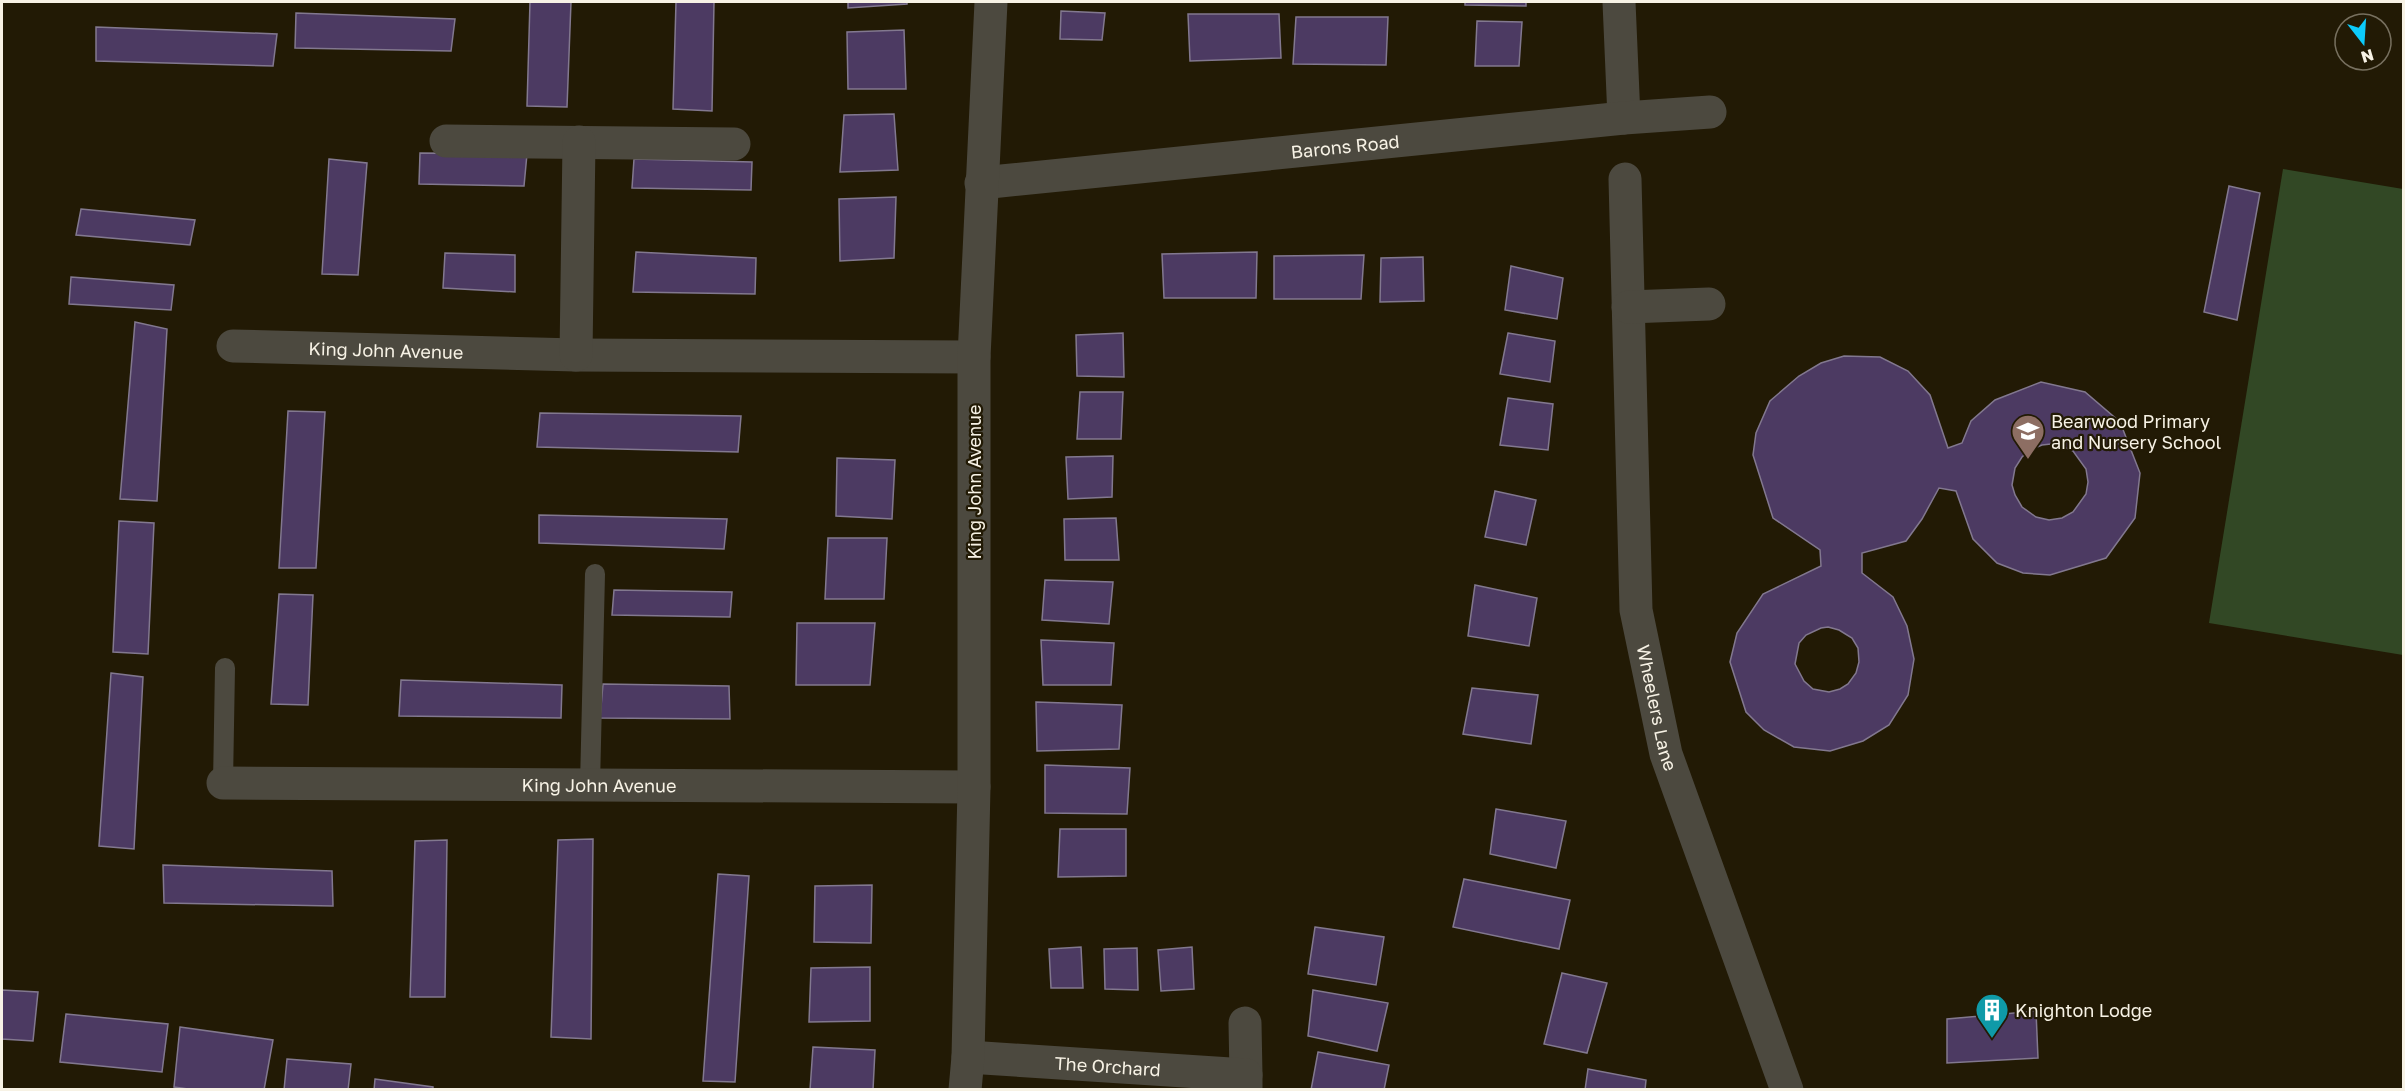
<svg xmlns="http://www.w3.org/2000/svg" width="2405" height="1091" viewBox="0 0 2405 1091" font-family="'Golos Text',sans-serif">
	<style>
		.green { fill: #324825 }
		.building { fill: #4c3a62; stroke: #82788f; stroke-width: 1.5; fill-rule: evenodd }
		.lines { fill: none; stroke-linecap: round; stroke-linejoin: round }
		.service { stroke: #4c493f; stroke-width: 20 }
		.minor { stroke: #4c493f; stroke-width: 33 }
		.labels { text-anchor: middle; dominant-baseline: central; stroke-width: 4.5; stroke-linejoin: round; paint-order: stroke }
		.street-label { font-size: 18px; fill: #f7f2e5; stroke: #221a05 }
		.poi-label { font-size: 18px; fill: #f7f2e5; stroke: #221a05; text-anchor: start }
	</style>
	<rect width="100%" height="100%" fill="#221a05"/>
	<!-- green -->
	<polygon class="green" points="2283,169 2403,189 2403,655 2209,623"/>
	<!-- building -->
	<g class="building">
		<polygon points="530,2 571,2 567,107 527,106"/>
		<polygon points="676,2 714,2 712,111 673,109"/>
		<polygon points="848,2 907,2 907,4 848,8"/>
		<polygon points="1465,2 1526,2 1526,6 1465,5"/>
		<polygon points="1061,11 1105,13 1102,40 1060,39"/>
		<polygon points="296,13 455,19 451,51 295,48"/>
		<polygon points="1188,14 1279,14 1281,58 1190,61"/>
		<polygon points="1296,17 1388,17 1386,65 1293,64"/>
		<polygon points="1477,21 1522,22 1519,66 1475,66"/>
		<polygon points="96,27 277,34 273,66 96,61"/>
		<polygon points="904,30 906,89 848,89 847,32"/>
		<polygon points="894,114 898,170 840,172 844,115"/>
		<polygon points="420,153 527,154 524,186 419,184"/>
		<polygon points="329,159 367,163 358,275 322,274"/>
		<polygon points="634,159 752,162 751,190 632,188"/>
		<polygon points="2229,186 2260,193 2237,320 2204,312"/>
		<polygon points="896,197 894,258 840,261 839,199"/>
		<polygon points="81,209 195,220 190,245 76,235"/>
		<polygon points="636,252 756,258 755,294 633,292"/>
		<polygon points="1257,252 1256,298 1164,298 1162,254"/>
		<polygon points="445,253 515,255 515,292 443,288"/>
		<polygon points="1364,255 1361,299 1274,299 1274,256"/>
		<polygon points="1423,257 1424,301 1380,302 1381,258"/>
		<polygon points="1511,266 1563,278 1557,319 1505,310"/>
		<polygon points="71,277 174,285 171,310 69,304"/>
		<polygon points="135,322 167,329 157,501 120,499"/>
		<polygon points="1123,333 1124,377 1077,376 1076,335"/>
		<polygon points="1508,333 1555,341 1550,382 1500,374"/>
		<path d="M1844 356 1880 357 1908 371 1930 395 1948 448 1962 443 1971 421 1995 400 2041 382 2085 392 2120 422 2140 473 2135 518 2106 558 2050 575 2023 573 1997 563 1973 539 1956 491 1939 488 1922 519 1906 541 1862 553V573L1893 597 1907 626 1914 659 1908 695 1889 725 1863 741 1830 751 1794 747 1764 730 1746 712 1730 662 1737 633 1763 594 1821 566 1820 550 1773 518 1753 455 1756 433 1770 401 1799 376 1821 363ZM2051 444 2064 447 2073 451 2086 469 2088 482 2086 494 2073 512 2062 518 2049 520 2036 517 2022 507 2015 495 2012 485 2015 468 2022 457 2030 450 2042 445ZM1828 627 1839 630 1852 638 1858 648 1859 662 1856 673 1848 684 1840 689 1829 692 1813 689 1804 681 1795 664 1799 643 1806 635 1821 628Z"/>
		<polygon points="1080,392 1123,392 1121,439 1077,439"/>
		<polygon points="1508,398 1553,404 1548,450 1500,445"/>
		<polygon points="288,411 325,412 316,568 279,568"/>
		<polygon points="540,413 741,416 738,452 537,447"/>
		<polygon points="1113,456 1112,497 1068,499 1066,457"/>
		<polygon points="837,458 895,460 892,519 836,516"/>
		<polygon points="1495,491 1536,500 1526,545 1485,537"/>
		<polygon points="539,515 727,519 724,549 539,543"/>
		<polygon points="1116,518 1119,560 1065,560 1064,519"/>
		<polygon points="119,521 154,523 148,654 113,652"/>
		<polygon points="828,538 887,538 884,599 825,599"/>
		<polygon points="1045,580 1113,582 1109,624 1042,620"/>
		<polygon points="1475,585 1537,598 1529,646 1468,636"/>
		<polygon points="614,590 732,592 730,617 612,615"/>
		<polygon points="279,594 313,595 308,705 271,704"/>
		<polygon points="797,623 875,623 870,685 796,685"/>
		<polygon points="1041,640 1114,643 1111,685 1043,685"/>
		<polygon points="111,673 143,677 134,849 99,846"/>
		<polygon points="401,680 562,685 561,718 399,716"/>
		<polygon points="603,684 729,686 730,719 600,718"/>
		<polygon points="1472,688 1538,695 1531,744 1463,734"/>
		<polygon points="1036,702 1122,705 1119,749 1037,751"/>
		<polygon points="1045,765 1130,768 1127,814 1045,813"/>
		<polygon points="1496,809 1566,821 1556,868 1490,854"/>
		<polygon points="1060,829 1126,829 1126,876 1058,877"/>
		<polygon points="593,839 591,1039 551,1037 558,840"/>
		<polygon points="447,840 445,997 410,997 415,841"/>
		<polygon points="163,865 332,871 333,906 164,903"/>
		<polygon points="718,874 749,876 735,1082 703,1081"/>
		<polygon points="1464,879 1570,900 1559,949 1453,927"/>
		<polygon points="872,885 871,943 814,942 815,886"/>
		<polygon points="1315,927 1384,937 1376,985 1308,974"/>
		<polygon points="1081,947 1083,988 1051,988 1049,949"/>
		<polygon points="1192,947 1194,989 1161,991 1158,950"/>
		<polygon points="1137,948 1138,990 1105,989 1104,949"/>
		<polygon points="870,967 870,1021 809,1022 811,968"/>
		<polygon points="1562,973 1607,983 1587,1053 1544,1044"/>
		<polygon points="2,990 38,992 33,1041 2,1039"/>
		<polygon points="1313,990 1388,1003 1377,1051 1308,1036"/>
		<polygon points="2036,1011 2038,1058 1947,1063 1947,1019"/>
		<polygon points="66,1014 168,1024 162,1072 60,1062"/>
		<polygon points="180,1027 273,1040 264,1090 195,1090 174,1087"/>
		<polygon points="813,1047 875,1050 873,1090 810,1090"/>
		<polygon points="1318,1052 1389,1065 1384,1090 1311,1090"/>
		<polygon points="287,1059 351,1064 348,1090 284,1090"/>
		<polygon points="1588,1069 1646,1080 1645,1090 1585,1090"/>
		<polygon points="375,1079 433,1087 433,1090 374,1090"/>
	</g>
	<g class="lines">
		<!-- service -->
		<g class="service">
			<polyline points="223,783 225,668"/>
			<polyline points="590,785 595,574"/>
		</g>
		<!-- minor -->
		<g class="minor">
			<polyline points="1619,2 1624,118"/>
			<polyline points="446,141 734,144"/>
			<path id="s1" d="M1625 179 1636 610 1666 754 1787 1090"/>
			<path id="s2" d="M981 183 1624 118 1710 112"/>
			<polyline points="1628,307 1709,304"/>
			<path id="s3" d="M233 346 576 355 974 357"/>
			<polyline points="576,355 579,142"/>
			<path id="s4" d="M223 783 974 787"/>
			<polyline points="1245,1023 1246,1075"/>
			<path id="s5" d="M968 1057 1246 1075V1090"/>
			<polyline points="965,1090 968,1057 974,787 974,357 991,2"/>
		</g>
	</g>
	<!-- icons -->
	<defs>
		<symbol id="school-pin" viewBox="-11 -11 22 30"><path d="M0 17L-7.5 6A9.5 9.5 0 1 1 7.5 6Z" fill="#8d6e63" stroke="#221a05"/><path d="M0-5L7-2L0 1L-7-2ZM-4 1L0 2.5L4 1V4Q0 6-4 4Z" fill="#fff"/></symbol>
		<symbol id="building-pin" viewBox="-11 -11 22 30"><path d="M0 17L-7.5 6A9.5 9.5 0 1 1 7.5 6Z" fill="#0f9aa8" stroke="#221a05"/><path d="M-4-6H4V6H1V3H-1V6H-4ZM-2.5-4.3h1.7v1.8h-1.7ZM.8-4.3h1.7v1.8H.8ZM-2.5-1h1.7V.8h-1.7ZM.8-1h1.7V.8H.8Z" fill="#fff"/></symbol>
	</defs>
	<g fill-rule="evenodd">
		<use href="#school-pin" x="2009" y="412" width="38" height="52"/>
		<use href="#building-pin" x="1973" y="991" width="38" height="52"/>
	</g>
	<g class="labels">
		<!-- street labels -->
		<g class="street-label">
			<text stroke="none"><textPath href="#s2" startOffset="366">Barons Road</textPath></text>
			<text stroke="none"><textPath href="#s3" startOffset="153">King John Avenue</textPath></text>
			<text transform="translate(974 482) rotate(-90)">King John Avenue</text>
			<text stroke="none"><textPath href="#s1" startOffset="531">Wheelers Lane</textPath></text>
			<text stroke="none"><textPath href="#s4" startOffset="376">King John Avenue</textPath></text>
			<text stroke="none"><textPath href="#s5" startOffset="140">The Orchard</textPath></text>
		</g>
		<!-- poi labels -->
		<g class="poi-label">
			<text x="2051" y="421">Bearwood Primary<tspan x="2051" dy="21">and Nursery School</tspan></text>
			<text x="2015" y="1010">Knighton Lodge</text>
		</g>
	</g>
	<!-- border -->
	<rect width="2405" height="1091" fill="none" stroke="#f7f2e5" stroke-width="6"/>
	<!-- north arrow -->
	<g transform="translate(2363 42) rotate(163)"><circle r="28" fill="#221a05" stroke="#77705f" stroke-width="1.5"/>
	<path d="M0-4.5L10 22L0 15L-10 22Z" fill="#0ccafa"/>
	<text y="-9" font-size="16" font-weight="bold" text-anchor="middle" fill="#f7f2e5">N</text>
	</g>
</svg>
